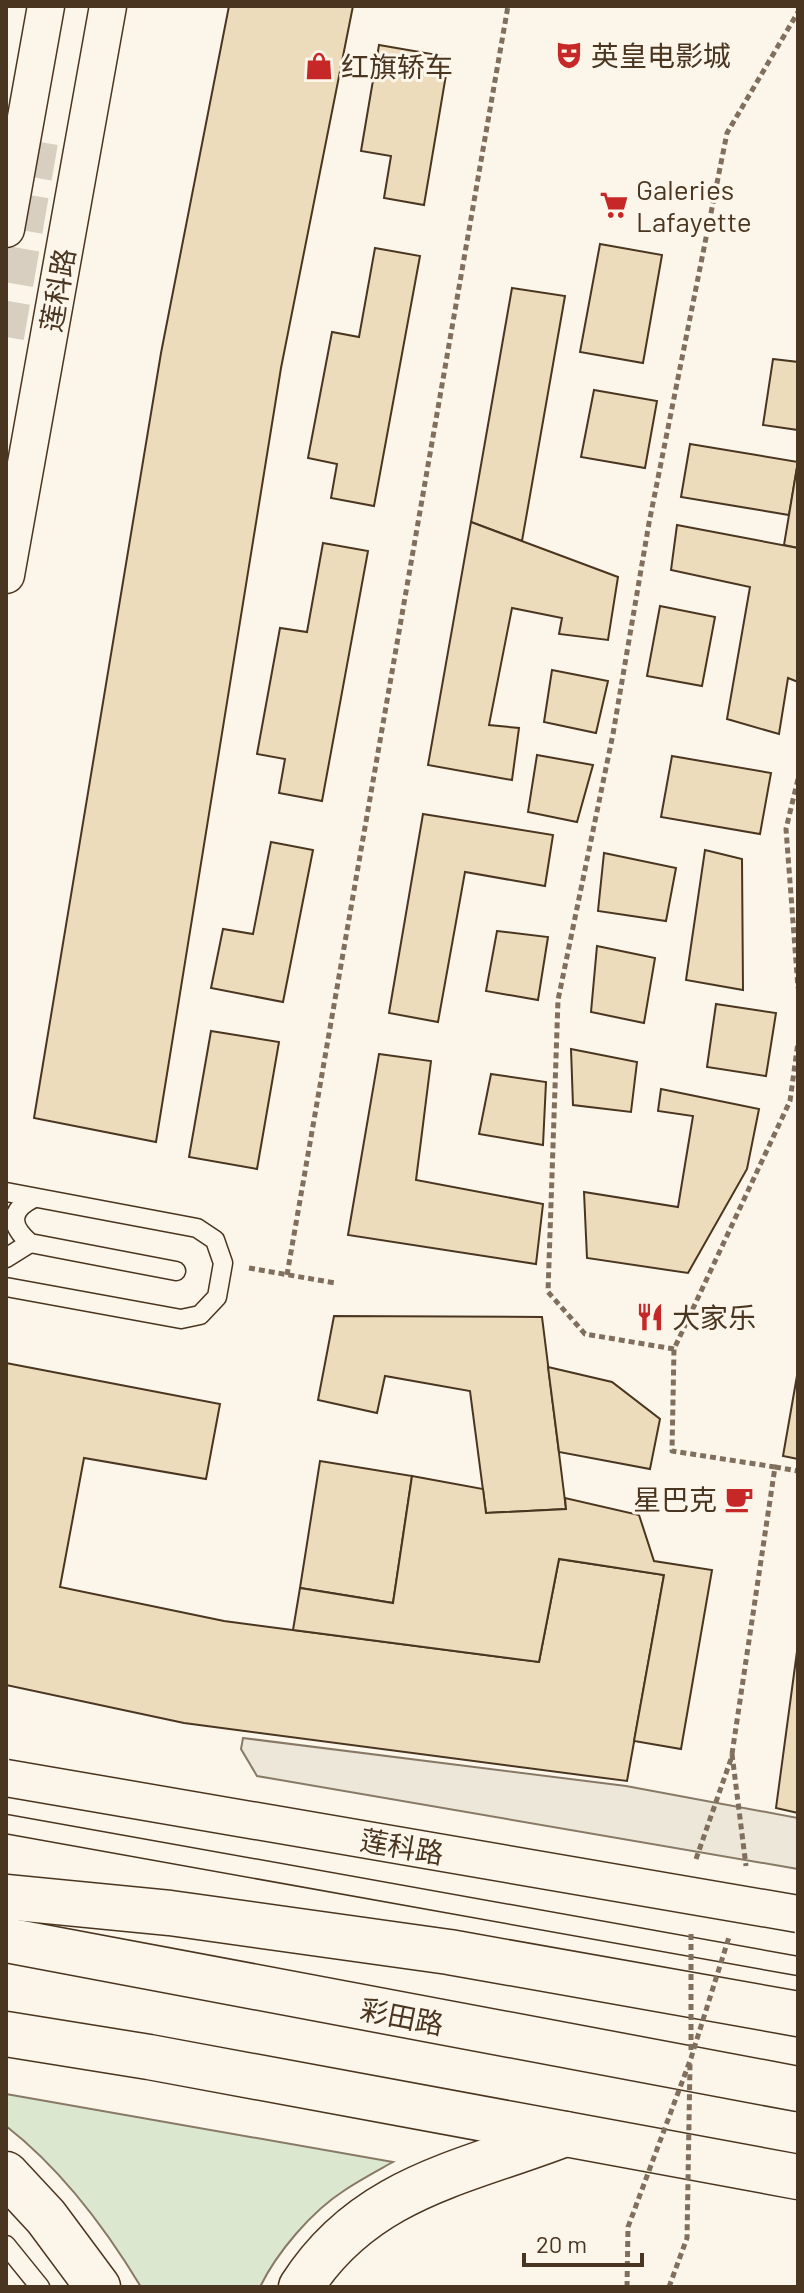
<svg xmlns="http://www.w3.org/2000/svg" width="804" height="2293" viewBox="0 0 804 2293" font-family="Barlow,'Noto Sans SC',sans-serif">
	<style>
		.green { fill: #dce7d0; stroke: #887966; stroke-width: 2 }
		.parking { fill: #ede7d9; stroke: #887966; stroke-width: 2 }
		.building { fill: #ecdcbc; stroke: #4a3520; stroke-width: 2 }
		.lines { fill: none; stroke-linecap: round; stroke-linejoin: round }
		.minor-tunnel { stroke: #d8cfc1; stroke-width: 36; stroke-dasharray: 36 18; stroke-linecap: butt }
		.service-casing { stroke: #4a3520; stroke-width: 21 }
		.minor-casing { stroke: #4a3520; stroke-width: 39 }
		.primary-casing { stroke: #4a3520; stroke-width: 47 }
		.path { stroke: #7f6f5c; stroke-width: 5; stroke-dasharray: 6 4; stroke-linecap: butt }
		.service { stroke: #fbf6e9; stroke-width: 18 }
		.minor { stroke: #fbf6e9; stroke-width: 36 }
		.primary { stroke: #fbf6e9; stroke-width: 44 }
		.minor-bridge-casing { stroke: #4a3520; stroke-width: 39; stroke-linecap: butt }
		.path-bridge { stroke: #7f6f5c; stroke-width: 5; stroke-dasharray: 6 4; stroke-linecap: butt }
		.minor-bridge { stroke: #fbf6e9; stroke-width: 36 }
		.labels { text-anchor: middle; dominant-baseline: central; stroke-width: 6; stroke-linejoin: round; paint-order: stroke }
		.poi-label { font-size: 28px; fill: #4a3520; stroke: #fbf6e9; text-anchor: start }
		.street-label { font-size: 28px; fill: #4a3520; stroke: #fbf6e9 }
	</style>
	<rect width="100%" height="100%" fill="#fbf6e9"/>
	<!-- green -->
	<path class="green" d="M6 2094 393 2162C377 2171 360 2180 345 2190 312 2211 277 2252 260 2287H141C106 2229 60 2168 6 2126Z"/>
	<!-- parking -->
	<polygon class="parking" points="243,1738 626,1786 798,1818 798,1869 257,1776 241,1749"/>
	<!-- building -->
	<g class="building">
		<polygon points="229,6 353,6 281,368 156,1142 34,1118 161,353"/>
		<polygon points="379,45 449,57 424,205 384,198 391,156 361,151"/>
		<polygon points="600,244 662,255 643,363 580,352"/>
		<polygon points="375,248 420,256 374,506 331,498 337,464 308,458 332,332 359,337"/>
		<polygon points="512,288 565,296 522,541 471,522"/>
		<polygon points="773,359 798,362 798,430 763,425"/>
		<polygon points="594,390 657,401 645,468 581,457"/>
		<polygon points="690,444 798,462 789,515 681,497"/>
		<polygon points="798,461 798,548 784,545"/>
		<polygon points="471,522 618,577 608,640 559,634 562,618 512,608 489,725 519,728 512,780 428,765"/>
		<polygon points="677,525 798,548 798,682 788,678 779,734 727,719 750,587 671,570"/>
		<polygon points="323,543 368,551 322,801 279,793 285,759 257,754 280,628 307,632"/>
		<polygon points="660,606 715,617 702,686 647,676"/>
		<polygon points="552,670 608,681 596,733 544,722"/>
		<polygon points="537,755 593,765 577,822 528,812"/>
		<polygon points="672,756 771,773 760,834 661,817"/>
		<polygon points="423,814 553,835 545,886 465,872 438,1022 389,1013"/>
		<polygon points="271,842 313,850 283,1002 211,988 223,929 253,934"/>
		<polygon points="705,850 742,859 743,990 686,980"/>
		<polygon points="604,853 676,868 666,921 598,911"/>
		<polygon points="497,931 548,937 538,1000 486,991"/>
		<polygon points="597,946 655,958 644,1023 591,1012"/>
		<polygon points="716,1004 776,1013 766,1076 707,1067"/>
		<polygon points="211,1031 279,1042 257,1169 189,1157"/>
		<polygon points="571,1049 637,1062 631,1112 573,1105"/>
		<polygon points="379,1054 431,1061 416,1180 543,1204 536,1264 348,1235"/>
		<polygon points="491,1074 546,1082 543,1145 479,1134"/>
		<polygon points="661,1089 759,1109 747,1169 688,1273 587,1258 584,1192 678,1207 693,1116 658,1111"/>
		<polygon points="334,1316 542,1317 566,1509 486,1513 470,1391 385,1376 377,1413 318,1400"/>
		<polygon points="6,1363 220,1404 206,1479 84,1458 60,1587 224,1621 539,1662 559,1559 664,1575 627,1781 184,1723 6,1685"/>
		<polygon points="548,1367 612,1382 660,1419 650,1469 559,1452"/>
		<polygon points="798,1370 798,1459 783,1456"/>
		<polygon points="320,1461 412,1476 393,1603 300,1588"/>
		<polygon points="412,1476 483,1489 486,1513 566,1509 565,1498 639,1515 654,1561 712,1570 681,1749 634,1741 664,1575 559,1559 539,1662 293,1630 300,1588 393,1603"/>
		<polygon points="798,1644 798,1813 776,1808"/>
	</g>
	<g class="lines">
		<!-- minor-tunnel -->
		<polyline class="minor-tunnel" points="6,337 40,142"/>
		<defs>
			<g id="service">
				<polyline points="6,1192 197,1228 215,1240 223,1263 217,1297 200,1315 181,1319 6,1287"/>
				<path d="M34 1198C10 1210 9 1225 30 1243L176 1271"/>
				<polyline points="6,1258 30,1243"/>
				<polyline points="6,1824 798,1966"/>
				<polyline points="6,2245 40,2287"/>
			</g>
			<g id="minor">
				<polyline points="6,229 46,6"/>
				<polyline points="6,575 108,6"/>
			</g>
			<g id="primary">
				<polyline points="6,1897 170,1913 449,1952 798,2014"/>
				<polyline points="6,1940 798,2089"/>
				<polyline points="6,2034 149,2057 798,2177"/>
				<polyline points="6,2174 46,2217 98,2287"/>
				<path d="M301 2287C365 2187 464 2173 565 2134"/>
			</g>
		</defs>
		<!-- service casing -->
		<use href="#service" class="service-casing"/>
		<!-- minor casing -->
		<use href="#minor" class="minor-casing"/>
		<!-- primary casing -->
		<use href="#primary" class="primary-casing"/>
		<!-- path -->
		<g class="path">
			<polyline points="798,779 786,829 798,988"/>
			<polyline points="249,1268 335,1283"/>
			<polyline points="287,1275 508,6"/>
			<polyline points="674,1349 585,1334 548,1292 558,1000 613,734 649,523 727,133 798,12"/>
			<polyline points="775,1467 798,1471"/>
			<polyline points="732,1754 775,1467 672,1451 674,1349 790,1101 798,1042"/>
		</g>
		<!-- service -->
		<use href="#service" class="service"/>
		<!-- minor -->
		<use href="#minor" class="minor"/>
		<!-- primary -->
		<use href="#primary" class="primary"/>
		<defs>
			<polyline id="minor-bridge" points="6,1778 798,1914"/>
		</defs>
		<!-- minor-bridge casing -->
		<use href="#minor-bridge" class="minor-bridge-casing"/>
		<!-- path-bridge -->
		<g class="path-bridge">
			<polyline points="732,1754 746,1866"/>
			<polyline points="696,1859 731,1759"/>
			<polyline points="691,2050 691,1932"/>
			<polyline points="627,2287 628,2227 691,2058 729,1937"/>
			<polyline points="669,2287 687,2238 690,2064"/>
		</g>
		<!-- minor-bridge -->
		<use href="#minor-bridge" class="minor-bridge"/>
	</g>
	<!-- icons -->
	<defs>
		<symbol id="theatre-bare" viewBox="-9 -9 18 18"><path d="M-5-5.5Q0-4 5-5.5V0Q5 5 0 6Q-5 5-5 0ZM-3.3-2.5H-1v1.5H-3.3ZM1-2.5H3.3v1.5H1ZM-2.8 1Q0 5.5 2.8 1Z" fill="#c62828" stroke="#fbf6e9" stroke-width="2.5" paint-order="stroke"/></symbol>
		<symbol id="shop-bare" viewBox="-9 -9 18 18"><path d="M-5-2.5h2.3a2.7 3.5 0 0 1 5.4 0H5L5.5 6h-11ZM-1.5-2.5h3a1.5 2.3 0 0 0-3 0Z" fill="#c62828" stroke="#fbf6e9" stroke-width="2.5" paint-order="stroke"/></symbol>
		<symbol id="supermarket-bare" viewBox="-9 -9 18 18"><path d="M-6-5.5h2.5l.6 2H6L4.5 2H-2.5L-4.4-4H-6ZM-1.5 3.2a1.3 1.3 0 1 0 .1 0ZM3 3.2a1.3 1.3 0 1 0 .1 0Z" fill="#c62828" stroke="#fbf6e9" stroke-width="2.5" paint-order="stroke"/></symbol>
		<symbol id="restaurant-bare" viewBox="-9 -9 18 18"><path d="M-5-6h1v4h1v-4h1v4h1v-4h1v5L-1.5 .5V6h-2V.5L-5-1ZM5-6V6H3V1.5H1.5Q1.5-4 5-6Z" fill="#c62828" stroke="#fbf6e9" stroke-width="2.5" paint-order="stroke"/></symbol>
		<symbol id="cafe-bare" viewBox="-9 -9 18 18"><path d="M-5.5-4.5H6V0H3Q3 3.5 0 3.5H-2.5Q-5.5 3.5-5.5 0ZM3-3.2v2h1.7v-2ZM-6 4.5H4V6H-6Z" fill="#c62828" stroke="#fbf6e9" stroke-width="2.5" paint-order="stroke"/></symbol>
	</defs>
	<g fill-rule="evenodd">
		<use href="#theatre-bare" x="549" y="35" width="40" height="40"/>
		<use href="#shop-bare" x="299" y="46" width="40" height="40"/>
		<use href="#supermarket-bare" x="594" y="185" width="40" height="40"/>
		<use href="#restaurant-bare" x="630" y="1297" width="40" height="40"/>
		<use href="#cafe-bare" x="719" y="1479" width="40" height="40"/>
	</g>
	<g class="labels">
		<!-- poi labels -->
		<g class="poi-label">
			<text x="591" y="55">英皇电影城</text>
			<text x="341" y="66">红旗轿车</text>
			<text x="636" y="189">Galeries<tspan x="636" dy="32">Lafayette</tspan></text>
			<text x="672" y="1317">大家乐</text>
			<text x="717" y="1499" text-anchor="end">星巴克</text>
		</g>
		<!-- street labels -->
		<g class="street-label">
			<text transform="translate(57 290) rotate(-80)">莲科路</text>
			<text transform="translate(402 1846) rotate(10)">莲科路</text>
			<text transform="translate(402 2016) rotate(11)">彩田路</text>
		</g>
	</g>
	<!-- border -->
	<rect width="804" height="2293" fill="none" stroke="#4a3520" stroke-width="16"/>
	<!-- scale -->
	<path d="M524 2253v12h118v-12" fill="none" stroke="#4a3520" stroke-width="4"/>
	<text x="536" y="2253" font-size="24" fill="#4a3520" stroke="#fbf6e9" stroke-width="6" paint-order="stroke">20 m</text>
</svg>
